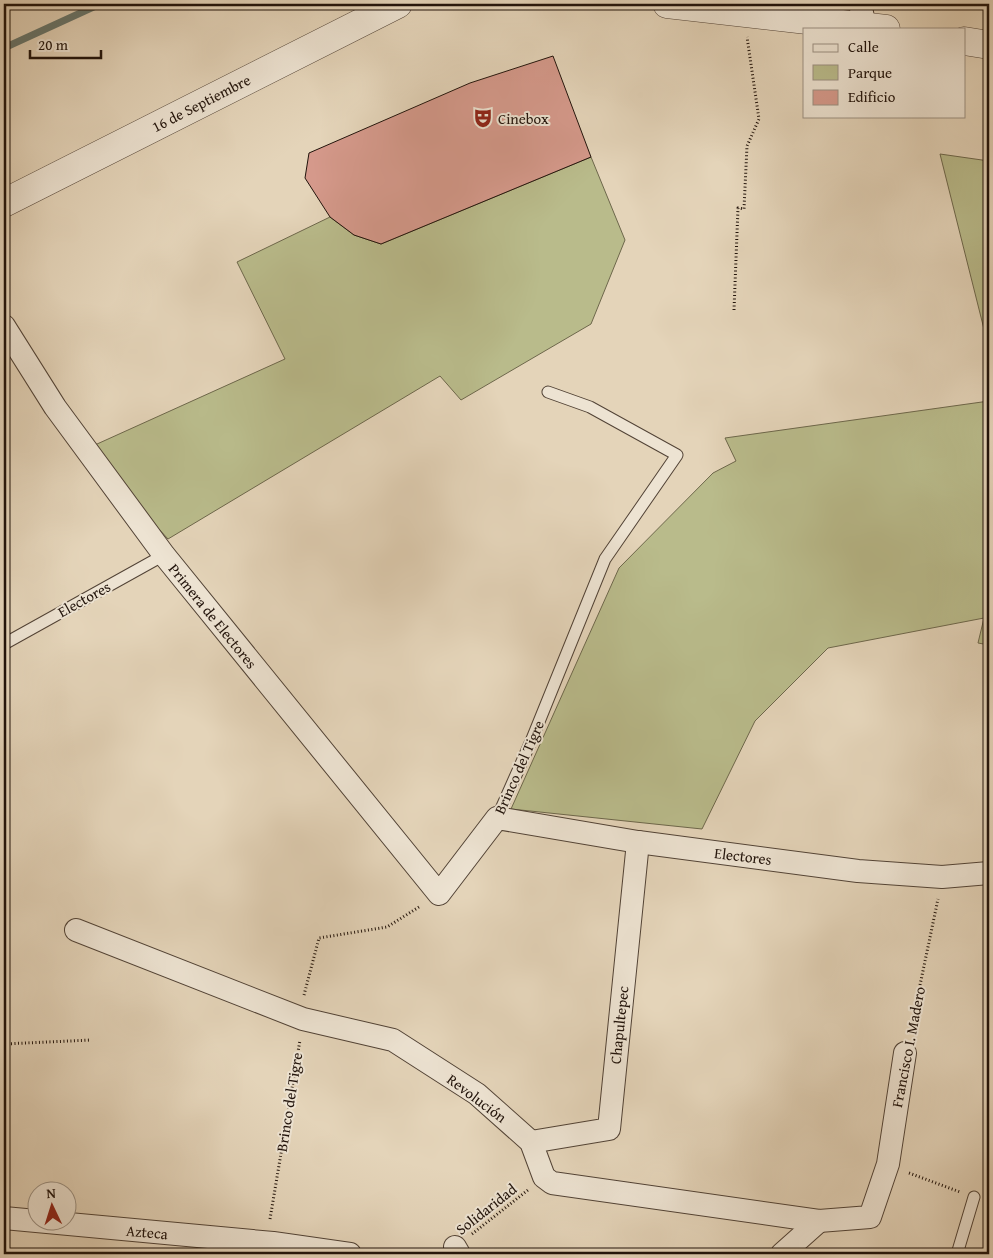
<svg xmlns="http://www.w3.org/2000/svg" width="993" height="1258" viewBox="0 0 993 1258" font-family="'Gentium Book Plus',serif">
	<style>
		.green { fill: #b9bb8b; stroke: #6d674b }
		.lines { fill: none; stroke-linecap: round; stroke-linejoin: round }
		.stream { stroke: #67766d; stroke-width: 7 }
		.building { fill: #d5998b; stroke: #21130b }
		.service-casing { stroke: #524336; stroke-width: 13 }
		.minor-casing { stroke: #524336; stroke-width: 24 }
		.tertiary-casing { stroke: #524336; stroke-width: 29 }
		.path { stroke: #21130b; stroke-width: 3; stroke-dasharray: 1 2.5; stroke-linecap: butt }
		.service { stroke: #ede3d2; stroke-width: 11 }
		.minor { stroke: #ede3d2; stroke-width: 22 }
		.tertiary { stroke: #ede3d2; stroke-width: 28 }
		.labels { text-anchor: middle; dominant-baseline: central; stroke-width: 4; stroke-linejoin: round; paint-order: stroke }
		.street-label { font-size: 15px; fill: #21130b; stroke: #ede3d2 }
		.poi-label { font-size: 15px; fill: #21130b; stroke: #ede3d2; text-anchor: start }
	</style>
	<rect width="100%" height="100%" fill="#e4d4b9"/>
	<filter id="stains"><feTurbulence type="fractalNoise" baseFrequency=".004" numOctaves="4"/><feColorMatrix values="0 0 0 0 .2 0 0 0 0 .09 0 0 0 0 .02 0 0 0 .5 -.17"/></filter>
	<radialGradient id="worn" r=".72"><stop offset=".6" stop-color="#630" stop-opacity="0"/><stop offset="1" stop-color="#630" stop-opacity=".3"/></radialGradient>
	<!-- green -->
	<g class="green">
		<polygon points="940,154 989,161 989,349"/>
		<polygon points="591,157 625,240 591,324 461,400 440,376 168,539 86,449 285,359 237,262 330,217 354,235 381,244"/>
		<polygon points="989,401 989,645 978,643 984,618 828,648 755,721 702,829 511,809 619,568 713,473 736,461 725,438"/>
	</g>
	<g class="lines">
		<!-- stream -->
		<polyline class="stream" points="4,48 100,4"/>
	</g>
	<!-- building -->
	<polygon class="building" points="553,56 591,157 381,244 354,235 330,217 305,178 309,153 470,83"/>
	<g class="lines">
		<defs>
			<g id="service">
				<polyline points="4,644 164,555"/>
				<polyline points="497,818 532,739 605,559 677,455 590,407 548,392"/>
				<polyline points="957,1254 974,1197"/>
			</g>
			<g id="minor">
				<polyline points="860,4 865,26"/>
				<polyline points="4,326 55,407 164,555 439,894 497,818 638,842 858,871 942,877 989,873"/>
				<polyline points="76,930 303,1019 393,1040 477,1094 531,1142 544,1177 552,1183 819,1221 870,1217 888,1164 905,1053"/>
				<polyline points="531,1142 609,1129 638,842"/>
				<polyline points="4,1218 273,1243 350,1254"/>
				<polyline points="455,1247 459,1254"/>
				<polyline points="782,1254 819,1221"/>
			</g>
			<g id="tertiary">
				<polyline points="667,4 886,29"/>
				<polyline points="964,41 989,45"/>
				<polyline points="4,203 398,4"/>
			</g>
		</defs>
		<!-- service casing -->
		<use href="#service" class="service-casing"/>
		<!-- minor casing -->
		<use href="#minor" class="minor-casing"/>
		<!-- tertiary casing -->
		<use href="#tertiary" class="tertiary-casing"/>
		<!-- path -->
		<g class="path">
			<polyline points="734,310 738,208 744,209 747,146 759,119 747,37"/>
			<polyline points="304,995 319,938 387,927 419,907"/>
			<polyline points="910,1033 938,899"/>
			<polyline points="4,1044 91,1040"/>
			<polyline points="909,1173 960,1192"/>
			<polyline points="270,1219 300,1040"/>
			<polyline points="472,1234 528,1190"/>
		</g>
		<!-- service -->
		<use href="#service" class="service"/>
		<!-- minor -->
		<use href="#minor" class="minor"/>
		<!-- tertiary -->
		<use href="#tertiary" class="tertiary"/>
	</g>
	<!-- icons -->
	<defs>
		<symbol id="theatre-bare" viewBox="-9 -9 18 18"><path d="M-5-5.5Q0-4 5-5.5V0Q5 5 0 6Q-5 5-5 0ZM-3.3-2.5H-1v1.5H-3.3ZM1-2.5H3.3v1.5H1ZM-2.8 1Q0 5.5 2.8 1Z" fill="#8f2418" stroke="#ede3d2" stroke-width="2.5" paint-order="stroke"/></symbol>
	</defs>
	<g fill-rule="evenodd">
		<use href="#theatre-bare" x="469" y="104" width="28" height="28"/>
	</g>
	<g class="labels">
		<!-- street labels -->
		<g class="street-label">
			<text transform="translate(201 103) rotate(-27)">16 de Septiembre</text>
			<text transform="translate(84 599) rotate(-29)">Electores</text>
			<text transform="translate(213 616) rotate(51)">Primera de Electores</text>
			<text transform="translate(519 767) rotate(-66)">Brinco del Tigre</text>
			<text transform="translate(743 856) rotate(7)">Electores</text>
			<text transform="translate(619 1025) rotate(-84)">Chapultepec</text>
			<text transform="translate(908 1047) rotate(-79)">Francisco I. Madero</text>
			<text transform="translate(477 1098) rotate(37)">Revolución</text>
			<text transform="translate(289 1102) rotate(-81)">Brinco del Tigre</text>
			<text transform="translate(486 1209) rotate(-38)">Solidaridad</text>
			<text transform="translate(147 1232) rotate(5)">Azteca</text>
		</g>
		<!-- poi labels -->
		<g class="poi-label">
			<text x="498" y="118">Cinebox</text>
		</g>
	</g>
	<!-- margin -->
	<rect width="993" height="1258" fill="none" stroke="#e4d4b9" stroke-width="20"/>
	<rect x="5" y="5" width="983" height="1248" fill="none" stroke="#21130b" stroke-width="2.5"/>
	<rect x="10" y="10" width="973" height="1238" fill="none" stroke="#21130b"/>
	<!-- legend -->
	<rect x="803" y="28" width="162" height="90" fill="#ede3d2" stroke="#9b9082"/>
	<rect x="813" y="44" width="25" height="8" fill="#ede3d2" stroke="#9b9082"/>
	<text x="848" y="52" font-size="15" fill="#21130b">Calle</text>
	<rect x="813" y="65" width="25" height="15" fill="#b9bb8b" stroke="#9b9082"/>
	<text x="848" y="78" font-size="15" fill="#21130b">Parque</text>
	<rect x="813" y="90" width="25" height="15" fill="#d5998b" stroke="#9b9082"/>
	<text x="848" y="102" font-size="15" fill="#21130b">Edificio</text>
	<!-- north arrow -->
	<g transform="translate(52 1206) rotate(356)"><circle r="24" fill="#ede3d2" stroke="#9b9082"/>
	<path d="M0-4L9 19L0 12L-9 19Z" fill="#8f2418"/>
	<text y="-8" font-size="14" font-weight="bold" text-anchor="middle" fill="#21130b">N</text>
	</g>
	<!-- scale -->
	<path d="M30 50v8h71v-8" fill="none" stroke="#21130b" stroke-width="2.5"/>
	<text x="38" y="50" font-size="15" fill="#21130b" stroke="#ede3d2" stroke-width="4" paint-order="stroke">20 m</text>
	<rect width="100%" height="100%" filter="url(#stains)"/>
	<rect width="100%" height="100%" fill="url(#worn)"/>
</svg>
